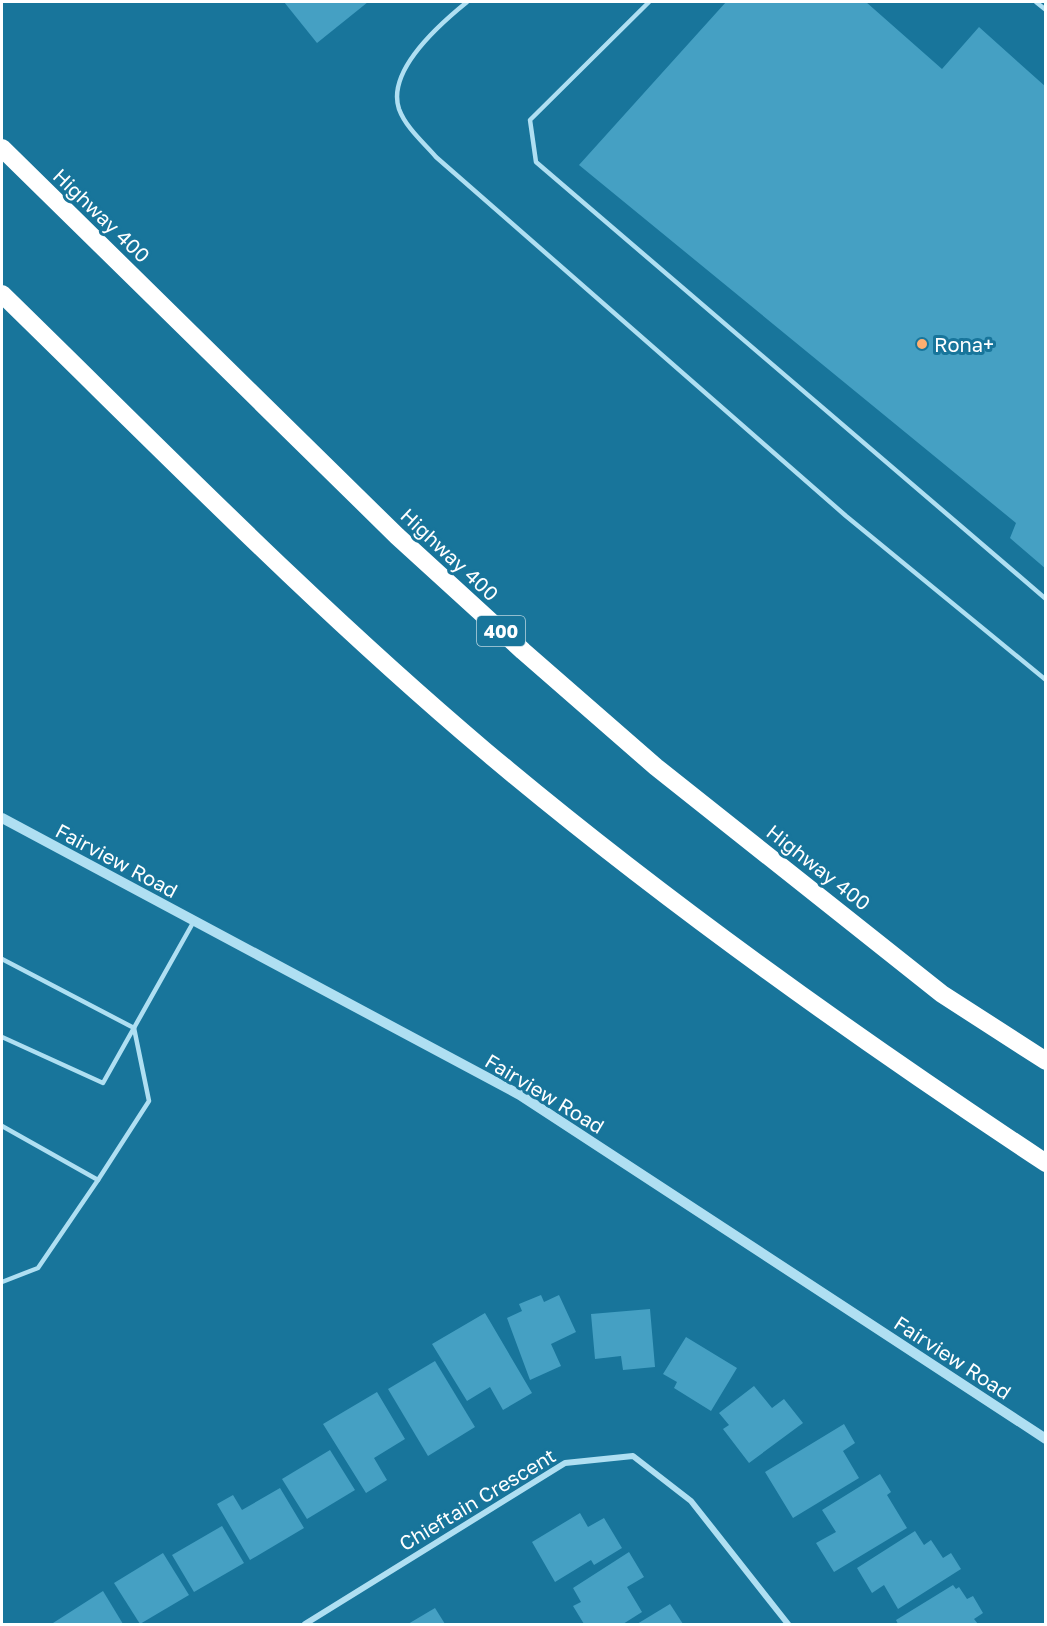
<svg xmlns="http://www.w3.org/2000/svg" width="1047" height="1626" viewBox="0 0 1047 1626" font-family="'Golos Text',sans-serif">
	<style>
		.building { fill: #45a0c3 }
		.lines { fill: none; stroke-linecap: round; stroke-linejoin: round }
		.service { stroke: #afdff2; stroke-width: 4.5 }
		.minor { stroke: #afdff2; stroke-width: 6 }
		.tertiary { stroke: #afdff2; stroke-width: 10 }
		.motorway { stroke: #fff; stroke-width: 18 }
		.poi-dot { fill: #ffaf70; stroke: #18759b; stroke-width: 2 }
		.labels { text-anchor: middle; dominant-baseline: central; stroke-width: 6; stroke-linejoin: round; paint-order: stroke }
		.shield { fill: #18759b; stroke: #bad6e1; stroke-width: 1.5 }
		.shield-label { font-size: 18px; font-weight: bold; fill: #fff }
		.street-label { font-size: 20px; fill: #fff; stroke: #18759b }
		.poi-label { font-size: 20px; fill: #fff; stroke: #18759b; text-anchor: start }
	</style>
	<rect width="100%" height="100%" fill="#18759b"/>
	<!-- building -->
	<g class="building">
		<polygon points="284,2 368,2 317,43"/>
		<polygon points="726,2 866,2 942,69 979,27 1046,87 1046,569 1010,538 1016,523 579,165"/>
		<polygon points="541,1295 544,1302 559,1295 576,1332 551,1344 561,1366 530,1380 507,1318 522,1311 519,1304"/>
		<polygon points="650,1309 655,1367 623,1370 621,1356 595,1359 591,1314"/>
		<polygon points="485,1313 532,1393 503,1410 490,1387 467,1401 432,1344"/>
		<polygon points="686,1337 737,1368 711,1411 674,1388 677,1382 663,1374"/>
		<polygon points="435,1361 475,1427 428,1456 388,1389"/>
		<polygon points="754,1386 772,1408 784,1399 803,1423 749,1463 723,1429 729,1425 719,1413"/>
		<polygon points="377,1392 405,1439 374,1458 387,1480 366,1493 323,1424"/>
		<polygon points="844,1424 855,1443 843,1451 859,1478 793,1518 765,1472"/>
		<polygon points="330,1450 355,1490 307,1519 282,1479"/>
		<polygon points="880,1474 891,1492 887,1495 907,1528 834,1572 816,1543 836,1532 822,1510"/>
		<polygon points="280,1488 304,1528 250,1560 217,1504 233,1495 242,1510"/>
		<polygon points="580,1513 588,1527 604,1518 622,1548 594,1565 591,1560 555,1582 532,1542"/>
		<polygon points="222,1526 244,1563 194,1592 172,1555"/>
		<polygon points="915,1531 924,1545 931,1540 943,1558 951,1553 961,1569 898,1609 884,1585 872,1593 857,1568"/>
		<polygon points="629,1552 644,1577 627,1587 642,1612 623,1624 584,1624 573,1606 581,1602 573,1588"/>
		<polygon points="163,1553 189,1595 140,1624 114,1583"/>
		<polygon points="953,1585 956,1589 959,1587 967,1599 973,1596 983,1613 974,1619 978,1624 898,1624 896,1620"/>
		<polygon points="103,1591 123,1624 54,1624 53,1623"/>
		<polygon points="670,1604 683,1624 637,1624"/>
		<polygon points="435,1608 445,1624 408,1624"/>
	</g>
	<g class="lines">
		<!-- service -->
		<g class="service">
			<path d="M467 2C441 23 386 70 399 109 406 128 424 143 436 157L846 516 1046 680"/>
			<polyline points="649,2 530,120 536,162 1046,599"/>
			<polyline points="1036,2 1046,10"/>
			<polyline points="2,959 134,1028"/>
			<polyline points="2,1037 103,1083 194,921"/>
			<polyline points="2,1126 98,1180 149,1101 134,1028"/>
			<polyline points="2,1282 38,1268 98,1180"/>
		</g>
		<!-- minor -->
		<polyline class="minor" points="305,1624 565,1463 633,1456 691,1501 788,1624"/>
		<!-- tertiary -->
		<polyline class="tertiary" points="2,818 520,1095 1046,1439"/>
		<!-- motorway -->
		<g class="motorway">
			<polyline points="2,148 397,536 523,651 656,767 942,994 1046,1061"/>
			<path d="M2 294C160 448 315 607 484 750 662 900 852 1035 1046 1163"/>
		</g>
	</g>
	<!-- markers -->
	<circle class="poi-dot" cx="922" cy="344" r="6"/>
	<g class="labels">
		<!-- shield labels -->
		<rect class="shield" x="477" y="616" width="48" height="30" rx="4.5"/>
		<g class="shield-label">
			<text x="501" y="631">400</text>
		</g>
		<!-- street labels -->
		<g class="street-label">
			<text transform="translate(102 215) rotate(44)">Highway 400</text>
			<text transform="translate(450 554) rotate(43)">Highway 400</text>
			<text transform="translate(117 860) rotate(28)">Fairview Road</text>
			<text transform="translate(819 867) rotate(38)">Highway 400</text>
			<text transform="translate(545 1093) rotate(31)">Fairview Road</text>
			<text transform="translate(953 1357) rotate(33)">Fairview Road</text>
			<text transform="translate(477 1499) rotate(-31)">Chieftain Crescent</text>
		</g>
		<!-- poi labels -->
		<g class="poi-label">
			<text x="934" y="344">Rona+</text>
		</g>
	</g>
	<!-- border -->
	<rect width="1047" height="1626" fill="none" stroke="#ffffff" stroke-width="6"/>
</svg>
